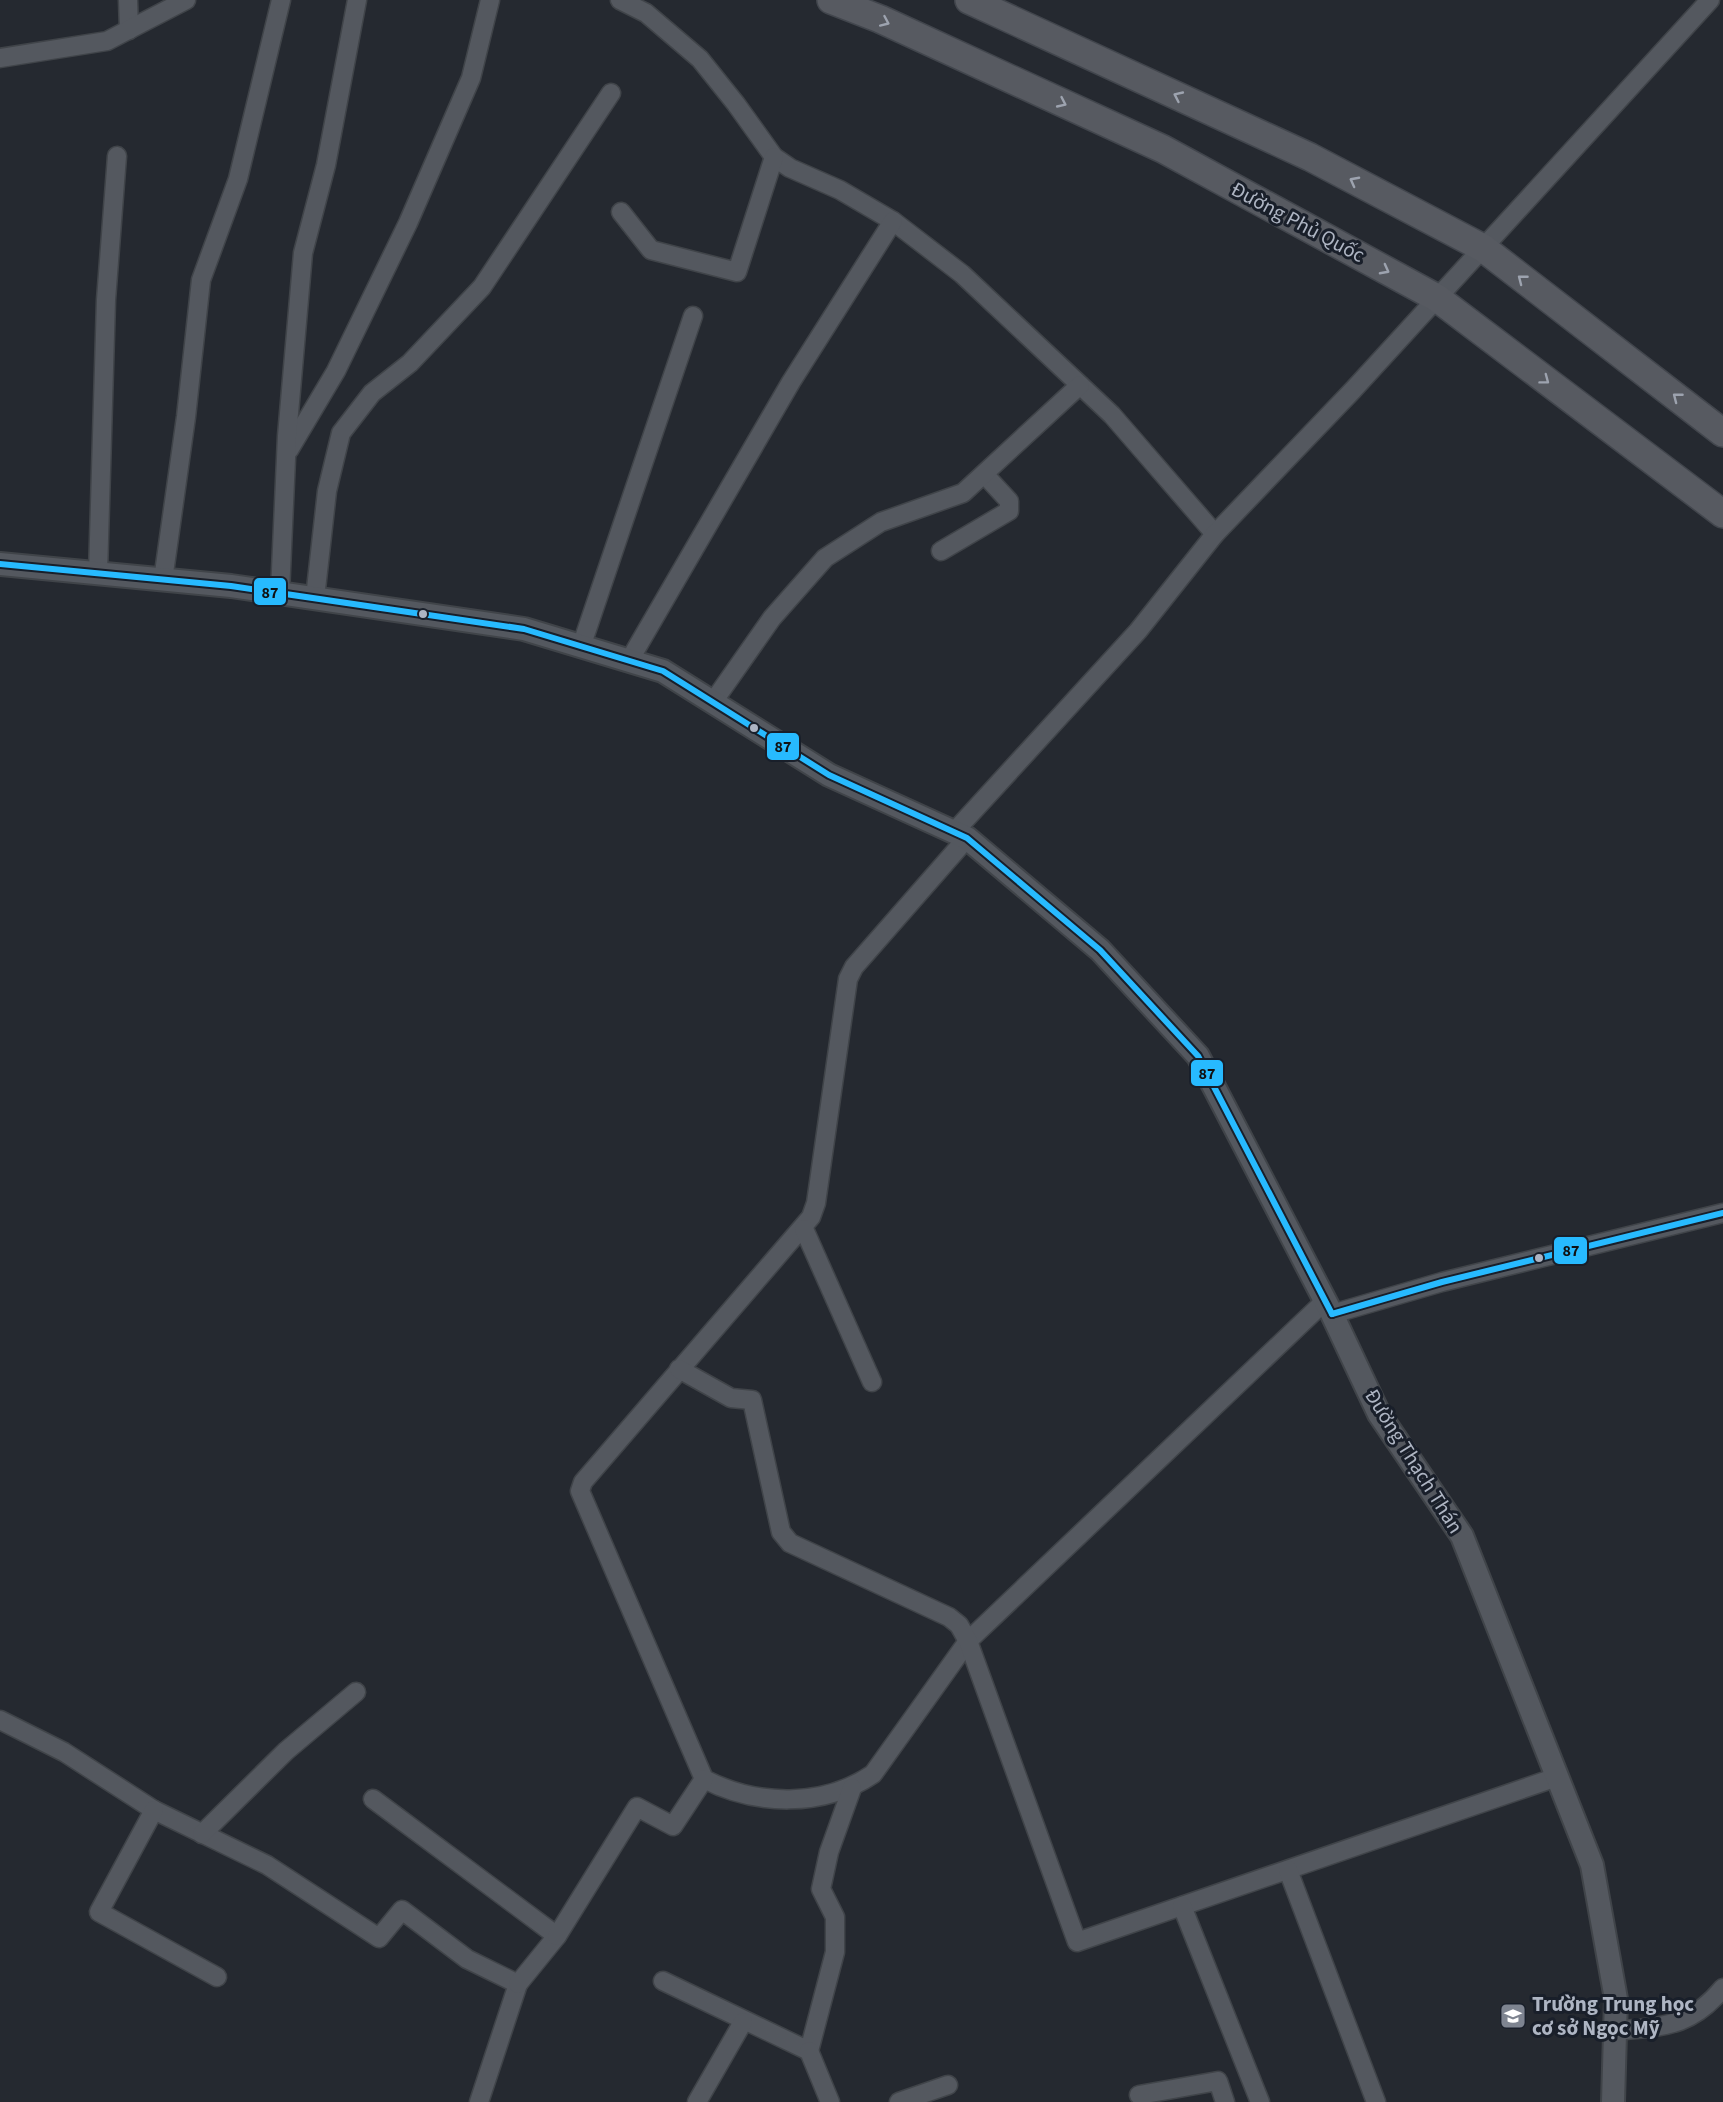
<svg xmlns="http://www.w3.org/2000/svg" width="1723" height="2102" viewBox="0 0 1723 2102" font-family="'Source Sans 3',sans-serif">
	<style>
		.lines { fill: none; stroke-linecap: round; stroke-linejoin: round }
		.minor-casing { stroke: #404449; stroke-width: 21 }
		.tertiary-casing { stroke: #404449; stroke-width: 26 }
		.primary-casing { stroke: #42464d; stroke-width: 30 }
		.minor { stroke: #54585f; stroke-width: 18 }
		.tertiary { stroke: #54585f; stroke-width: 22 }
		.primary { stroke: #575a61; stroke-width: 27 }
		.bus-1-casing { stroke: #191f2a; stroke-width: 10 }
		.bus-1 { stroke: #27baff; stroke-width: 6 }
		.oneway { stroke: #9da3af }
		.bus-dot { fill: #aeb5c3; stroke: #191f2a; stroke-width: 2 }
		.labels { text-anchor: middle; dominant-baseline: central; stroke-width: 6; stroke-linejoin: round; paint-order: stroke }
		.street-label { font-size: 21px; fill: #aeb5c3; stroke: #191f2a }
		.poi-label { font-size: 21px; font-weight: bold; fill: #aeb5c3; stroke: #191f2a; text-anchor: start }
		.line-badge { stroke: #191f2a; stroke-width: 2 }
		.pale-badge-label { font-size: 16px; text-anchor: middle; font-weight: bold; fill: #111 }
	</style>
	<rect width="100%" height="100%" fill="#252930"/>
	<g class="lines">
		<defs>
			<g id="minor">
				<polyline points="128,0 129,30"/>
				<polyline points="620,0 646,13 700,59 736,104 774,157 790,168 840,190 893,221 962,274 1112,415 1215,534"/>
				<polyline points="0,58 107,41 186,0"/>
				<polyline points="621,212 651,250 737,272 774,157"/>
				<polyline points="289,450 336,371 408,223 471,78 490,0"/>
				<polyline points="941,551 1009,511 1009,501 985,475"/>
				<polyline points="98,573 106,300 117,156"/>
				<polyline points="163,580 186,417 201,280 238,179 281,0"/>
				<polyline points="280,593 287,436 303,253 326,165 357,0"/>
				<polyline points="315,598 327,491 341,433 372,393 410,363 482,287 611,93"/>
				<polyline points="581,647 693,316"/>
				<polyline points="629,661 791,382 893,221"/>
				<polyline points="713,702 772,618 825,558 881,522 963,493 1080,385"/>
				<polyline points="954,832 1138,631 1215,534 1353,390 1710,0"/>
				<path d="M967 838 854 967 848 979 816 1203 811 1217 583 1482 580 1491 704 1779C756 1806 823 1808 873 1774L968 1641 1325 1301"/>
				<polyline points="804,1229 872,1382"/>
				<polyline points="1332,1314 1442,1282 1723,1213"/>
				<polyline points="679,1369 731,1398 752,1400 781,1532 790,1543 949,1617 959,1625 968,1641 1077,1942 1557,1777"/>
				<polyline points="0,1720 64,1752 154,1810 267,1865 379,1938 402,1910 467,1959 518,1984 479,2102"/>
				<polyline points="373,1799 557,1936 518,1984"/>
				<polyline points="154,1810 99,1912 217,1977"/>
				<polyline points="202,1834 286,1751 356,1692"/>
				<polyline points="1288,1870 1376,2102"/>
				<polyline points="1182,1906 1260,2102"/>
				<polyline points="557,1936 637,1807 673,1826 704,1779"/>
				<polyline points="663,1981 809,2051 835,1952 835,1917 821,1889 829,1852 852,1788"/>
				<path d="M1615 2031C1663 2026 1690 2028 1723 1988"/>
				<polyline points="809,2051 830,2102"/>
				<polyline points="1139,2095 1218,2081 1225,2102"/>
				<polyline points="697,2102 743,2022"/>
				<polyline points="899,2102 948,2085"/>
			</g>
			<polyline id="tertiary" points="0,564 231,586 524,629 663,671 829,775 967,838 1100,950 1198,1056 1332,1314 1379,1414 1462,1536 1592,1865 1616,1999 1613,2102"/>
			<g id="primary">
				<polyline points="831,0 880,19 1163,149 1437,298 1723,514"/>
				<polyline points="969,0 1310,157 1483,248 1723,433"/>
			</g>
		</defs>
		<!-- minor casing -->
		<use href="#minor" class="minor-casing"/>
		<!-- tertiary casing -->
		<use href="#tertiary" class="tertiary-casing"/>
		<!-- primary casing -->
		<use href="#primary" class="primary-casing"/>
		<!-- minor -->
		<use href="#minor" class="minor"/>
		<!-- tertiary -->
		<use href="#tertiary" class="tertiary"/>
		<!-- primary -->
		<use href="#primary" class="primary"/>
		<defs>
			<g id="bus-1">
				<polyline points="0,564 231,586 524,629 663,671 829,775 967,838 1100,950 1198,1056 1332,1314"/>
				<polyline points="1332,1314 1442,1282 1723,1213"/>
			</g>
		</defs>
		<!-- bus-1 casing -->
		<use href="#bus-1" class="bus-1-casing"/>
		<!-- bus-1 -->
		<use href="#bus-1" class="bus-1"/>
	</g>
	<!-- one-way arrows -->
	<defs><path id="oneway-chevron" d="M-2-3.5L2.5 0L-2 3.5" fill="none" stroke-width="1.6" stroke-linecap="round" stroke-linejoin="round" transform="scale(1.5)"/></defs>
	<g class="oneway">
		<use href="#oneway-chevron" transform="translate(885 22) rotate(24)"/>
		<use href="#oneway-chevron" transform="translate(1178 96) rotate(-155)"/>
		<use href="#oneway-chevron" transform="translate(1062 103) rotate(25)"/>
		<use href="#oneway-chevron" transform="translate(1354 181) rotate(-152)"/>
		<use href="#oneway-chevron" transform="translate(1385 270) rotate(28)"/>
		<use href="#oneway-chevron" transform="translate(1522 279) rotate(-142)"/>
		<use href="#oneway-chevron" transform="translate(1545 380) rotate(37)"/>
		<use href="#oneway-chevron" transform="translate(1677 397) rotate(-142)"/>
	</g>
	<!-- icons -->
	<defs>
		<symbol id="school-square" viewBox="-11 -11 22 22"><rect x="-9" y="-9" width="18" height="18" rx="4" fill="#7e8490" stroke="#191f2a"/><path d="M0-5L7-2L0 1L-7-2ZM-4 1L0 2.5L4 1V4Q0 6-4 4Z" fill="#fff"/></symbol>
	</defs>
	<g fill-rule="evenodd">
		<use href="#school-square" x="1498" y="2001" width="30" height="30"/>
	</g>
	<!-- markers -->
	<g class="bus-dot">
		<circle cx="423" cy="614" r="5"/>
		<circle cx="754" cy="728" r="5"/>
		<circle cx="1539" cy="1258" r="5"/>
	</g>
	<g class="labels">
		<!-- street labels -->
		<g class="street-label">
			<text transform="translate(1298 222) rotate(28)">Đường Phủ Quốc</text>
			<text transform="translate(1414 1461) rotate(58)">Đường Thạch Thán</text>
		</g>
		<!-- poi labels -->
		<g class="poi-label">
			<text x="1532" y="2004">Trường Trung học<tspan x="1532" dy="24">cơ sở Ngọc Mỹ</tspan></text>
		</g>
	</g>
	<g class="line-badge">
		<rect x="253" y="577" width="34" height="29" rx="6" fill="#27baff"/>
		<rect x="766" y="732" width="34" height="29" rx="6" fill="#27baff"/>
		<rect x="1190" y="1059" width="34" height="28" rx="6" fill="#27baff"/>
		<rect x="1553" y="1236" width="35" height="29" rx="6" fill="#27baff"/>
	</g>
	<g class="pale-badge-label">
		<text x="270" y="598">87</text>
		<text x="783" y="752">87</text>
		<text x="1207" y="1079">87</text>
		<text x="1571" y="1256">87</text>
	</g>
</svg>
